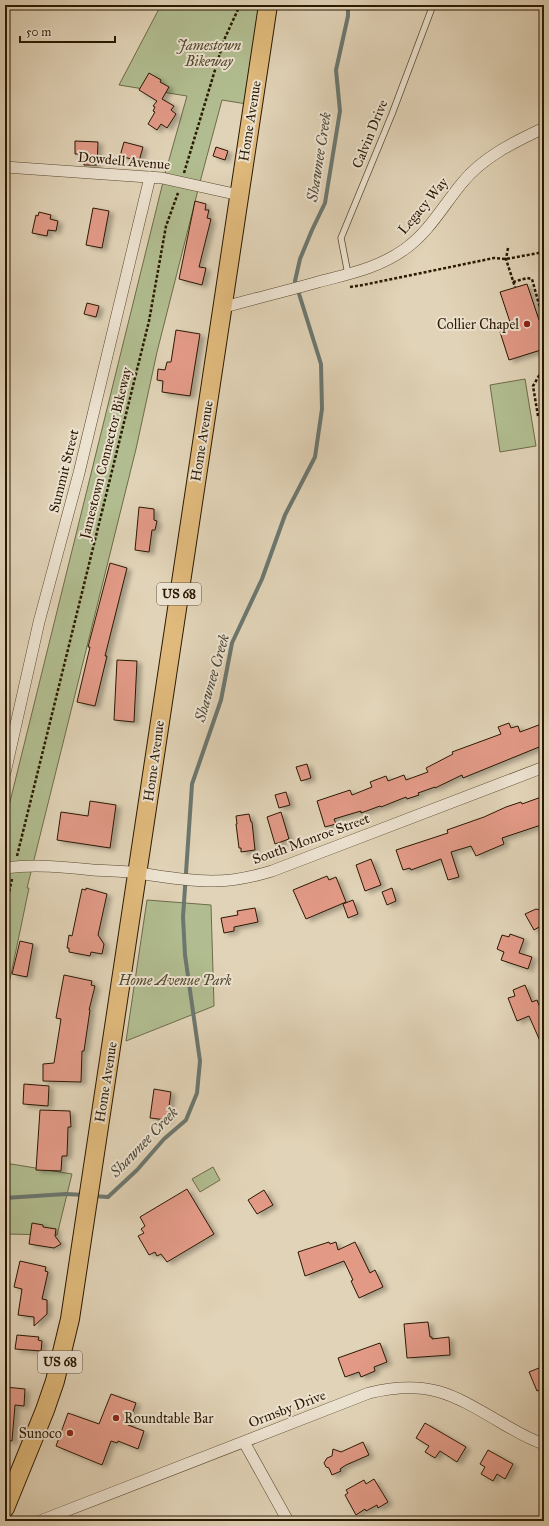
<svg xmlns="http://www.w3.org/2000/svg" width="549" height="1526" viewBox="0 0 549 1526" font-family="'IM FELL Great Primer',serif">
	<style>
		.green { fill: #b1bd90; stroke: #6e6b49 }
		.lines { fill: none; stroke-linecap: round; stroke-linejoin: round }
		.stream { stroke: #6c776f; stroke-width: 4 }
		.building { fill: #e29a87; stroke: #2b1902; filter: url(#shadow) }
		.service-casing { stroke: #58482f; stroke-width: 7 }
		.minor-casing { stroke: #58482f; stroke-width: 12 }
		.primary-casing { stroke: #2b1902; stroke-width: 20 }
		.path { stroke: #2b1902; stroke-width: 2.5; stroke-dasharray: 3 2; stroke-linecap: butt }
		.service { stroke: #ece2d0; stroke-width: 5.5 }
		.minor { stroke: #ece2d0; stroke-width: 11 }
		.primary { stroke: #e0ba7c; stroke-width: 18 }
		.poi-dot { fill: #8f2418; stroke: #ece2d0; stroke-width: 1.5 }
		.labels { text-anchor: middle; dominant-baseline: central; stroke-width: 4; stroke-linejoin: round; paint-order: stroke }
		.shield { fill: #ece2d0; stroke: #655540; stroke-width: 1 }
		.shield-label { font-size: 13px; font-weight: bold; fill: #2b1902 }
		.park-label { font-size: 14px; font-style: italic; fill: #534a2d; stroke: #ece2d0 }
		.street-label { font-size: 14px; fill: #2b1902; stroke: #ece2d0 }
		.poi-label { font-size: 14px; fill: #2b1902; stroke: #ece2d0; text-anchor: end }
		.water-label { font-size: 15px; font-style: italic; fill: #4c4839; stroke: #ece2d0 }
	</style>
	<defs>
		<filter id="shadow"><feDropShadow dx="4.5" dy="2.5" stdDeviation="2" flood-color="#0004"/></filter>
	</defs>
	<rect width="100%" height="100%" fill="#e1d3b7"/>
	<filter id="stains"><feTurbulence type="fractalNoise" baseFrequency=".005" numOctaves="4"/><feColorMatrix values="0 0 0 0 .2 0 0 0 0 .09 0 0 0 0 .02 0 0 0 .5 -.17"/></filter>
	<radialGradient id="worn" r=".72"><stop offset=".6" stop-color="#630" stop-opacity="0"/><stop offset="1" stop-color="#630" stop-opacity=".3"/></radialGradient>
	<!-- green -->
	<g class="green">
		<polygon points="161,5 268,5 253,105 222,100 200,182 157,352 136,449 27,888 29,888 5,1003 5,822 165,174 187,96 119,85"/>
		<polygon points="525,379 536,446 500,452 490,385"/>
		<polygon points="147,900 211,905 214,1006 126,1041"/>
		<polygon points="5,1163 72,1174 57,1235 5,1234"/>
		<polygon points="213,1167 220,1180 200,1192 192,1179"/>
	</g>
	<g class="lines">
		<!-- stream -->
		<g class="stream">
			<polyline points="93,1196 108,1197 137,1170 164,1139 186,1120 197,1093 200,1061 185,955 183,917 192,784 221,700 232,643 262,579 285,515 315,457 322,409 321,364 295,281 300,259 312,230 325,203 340,111 336,70 348,16 348,5"/>
			<polyline points="5,1198 66,1194 85,1195"/>
		</g>
	</g>
	<!-- building -->
	<g class="building">
		<polygon points="149,73 161,80 160,82 169,87 162,99 174,106 171,110 176,114 167,128 161,124 157,130 148,124 155,112 153,111 155,107 153,106 157,101 139,90"/>
		<polygon points="75,141 98,142 97,165 84,165 84,162 80,162 81,154 75,154"/>
		<polygon points="124,142 143,147 139,161 120,156"/>
		<polygon points="216,147 228,151 225,160 213,156"/>
		<polygon points="195,201 206,204 205,210 209,210 207,218 211,219 199,267 206,268 202,285 179,279"/>
		<polygon points="93,208 109,211 102,248 86,245"/>
		<polygon points="39,212 51,215 50,219 58,221 56,231 48,230 47,236 32,233 36,215 38,216"/>
		<polygon points="527,284 539,320 544,319 544,349 509,360 500,332 512,328 500,292"/>
		<polygon points="87,303 99,306 96,317 84,314"/>
		<polygon points="176,330 200,334 190,396 162,392 163,381 157,380 158,369 165,370 167,362 171,362"/>
		<polygon points="139,507 154,509 154,520 157,521 155,530 152,530 149,552 135,550"/>
		<polygon points="110,563 127,568 105,656 107,656 95,706 77,702 90,647 88,647"/>
		<polygon points="117,660 137,661 134,722 114,720"/>
		<polygon points="509,723 511,728 518,726 520,732 544,723 544,745 463,778 462,775 435,788 435,787 418,793 419,795 407,799 406,797 381,807 380,806 361,813 361,811 354,813 334,819 336,824 325,827 317,801 350,790 352,795 372,787 370,782 386,776 388,781 404,775 406,780 428,772 426,768 453,754 452,752 501,734 498,727"/>
		<polygon points="307,764 311,778 301,781 296,767"/>
		<polygon points="286,792 290,805 279,808 275,795"/>
		<polygon points="544,796 544,824 502,838 504,844 476,856 471,846 451,852 459,877 448,880 441,859 411,870 410,868 403,870 396,850 448,833 447,830 484,817 506,807 521,802 522,804"/>
		<polygon points="90,801 116,805 110,848 57,840 61,812 88,816"/>
		<polygon points="281,812 289,839 275,844 267,817"/>
		<polygon points="249,814 251,822 252,822 255,850 241,852 241,848 239,848 236,824 237,824 236,816"/>
		<polygon points="371,859 381,885 365,891 356,865"/>
		<polygon points="327,876 329,880 336,877 346,902 306,919 293,890"/>
		<polygon points="86,888 107,894 98,935 104,944 102,954 91,952 90,956 69,952 69,948 67,948 69,935 72,936 82,889 86,890"/>
		<polygon points="392,888 396,901 387,905 382,892"/>
		<polygon points="353,900 358,914 348,918 343,904"/>
		<polygon points="255,908 258,922 234,927 234,931 224,933 221,918 238,915 237,911"/>
		<polygon points="536,909 544,911 544,924 534,930 525,914"/>
		<polygon points="510,934 524,939 519,953 532,957 528,969 501,960 504,952 497,949 502,935 509,937"/>
		<polygon points="20,941 33,944 27,977 12,974"/>
		<polygon points="64,975 92,981 91,985 95,986 89,1010 90,1010 84,1051 82,1051 81,1082 43,1081 43,1064 54,1063 61,1019 56,1018"/>
		<polygon points="525,985 532,1002 537,1000 544,1018 544,1050 529,1016 517,1021 508,998 515,996 513,990"/>
		<polygon points="24,1084 49,1086 48,1106 23,1104"/>
		<polygon points="154,1089 171,1092 167,1120 150,1118"/>
		<polygon points="40,1110 70,1111 71,1127 68,1127 67,1156 62,1156 61,1171 36,1170"/>
		<polygon points="187,1189 214,1234 167,1262 161,1254 157,1256 155,1252 149,1255 138,1236 144,1233 141,1229 145,1226 140,1217"/>
		<polygon points="264,1190 273,1205 257,1214 248,1200"/>
		<polygon points="32,1223 43,1225 43,1227 56,1229 55,1236 61,1244 54,1248 29,1244"/>
		<polygon points="329,1242 330,1244 336,1242 338,1250 355,1242 370,1273 375,1270 383,1287 359,1298 351,1281 353,1280 344,1261 305,1276 298,1252"/>
		<polygon points="20,1261 46,1267 45,1271 48,1272 42,1299 47,1300 47,1314 34,1326 34,1317 18,1315 22,1289 14,1287"/>
		<polygon points="428,1322 430,1337 432,1337 432,1339 449,1337 450,1355 407,1358 404,1324"/>
		<polygon points="17,1335 39,1337 38,1340 42,1341 41,1351 15,1349"/>
		<polygon points="380,1343 387,1362 374,1367 375,1371 361,1377 359,1372 345,1377 338,1358"/>
		<polygon points="544,1366 544,1388 537,1391 529,1372"/>
		<polygon points="5,1387 25,1389 24,1406 15,1405 12,1441 5,1440"/>
		<polygon points="111,1394 136,1403 128,1425 144,1431 138,1449 118,1441 117,1443 111,1441 102,1465 56,1446 68,1413 99,1424"/>
		<polygon points="425,1423 466,1447 457,1462 440,1451 435,1458 425,1452 429,1446 416,1438"/>
		<polygon points="363,1442 369,1455 346,1465 340,1469 341,1471 332,1475 329,1468 326,1467 324,1463 327,1458 332,1456 333,1449 341,1452"/>
		<polygon points="488,1450 513,1464 505,1479 497,1474 493,1481 481,1474 485,1467 480,1464"/>
		<polygon points="374,1479 388,1502 378,1508 377,1505 366,1511 365,1509 356,1515 345,1495 348,1493 346,1490 364,1480 366,1484"/>
	</g>
	<g class="lines">
		<defs>
			<polyline id="service" points="348,274 341,238 392,114 433,5"/>
			<g id="minor">
				<polyline points="5,167 162,178 239,195"/>
				<path d="M221 308C253 299 286 291 318 282 348 274 379 268 405 249 429 232 443 206 462 183 483 157 514 142 544 128"/>
				<polyline points="5,773 39,622 79,473 150,177"/>
				<path d="M5 868C35 864 64 867 93 870 108 871 124 871 139 873 163 877 187 881 212 881 232 881 252 877 272 871L544 767"/>
				<polyline points="244,1442 288,1521"/>
				<path d="M40 1521 369 1393C427 1379 451 1393 500 1422 514 1430 528 1439 544 1444"/>
			</g>
			<polyline id="primary" points="5,1508 45,1410 55,1381 70,1319 268,5"/>
		</defs>
		<!-- service casing -->
		<use href="#service" class="service-casing"/>
		<!-- minor casing -->
		<use href="#minor" class="minor-casing"/>
		<!-- primary casing -->
		<use href="#primary" class="primary-casing"/>
		<!-- path -->
		<g class="path">
			<polyline points="184,173 224,40 240,5"/>
			<polyline points="508,248 506,259 515,287"/>
			<polyline points="513,282 527,278 532,279 543,319"/>
			<polyline points="350,287 363,285 494,258 506,259 544,252"/>
			<polyline points="538,416 533,386 544,367"/>
			<polyline points="17,856 149,321 166,226 178,193"/>
			<polyline points="5,911 12,879"/>
		</g>
		<!-- service -->
		<use href="#service" class="service"/>
		<!-- minor -->
		<use href="#minor" class="minor"/>
		<!-- primary -->
		<use href="#primary" class="primary"/>
	</g>
	<!-- markers -->
	<g class="poi-dot">
		<circle cx="527" cy="324" r="4"/>
		<circle cx="116" cy="1418" r="4"/>
		<circle cx="70" cy="1433" r="4"/>
	</g>
	<g class="labels">
		<!-- shield labels -->
		<g class="shield">
			<rect x="157" y="583" width="44" height="22" rx="3"/>
			<rect x="38" y="1351" width="44" height="22" rx="3"/>
		</g>
		<g class="shield-label">
			<text x="179" y="594">US 68</text>
			<text x="60" y="1362">US 68</text>
		</g>
		<!-- park labels -->
		<g class="park-label">
			<text x="209" y="45">Jamestown<tspan x="209" dy="16">Bikeway</tspan></text>
			<text x="175" y="980">Home Avenue Park</text>
		</g>
		<!-- street labels -->
		<g class="street-label">
			<text transform="translate(250 121) rotate(-81)">Home Avenue</text>
			<text transform="translate(370 134) rotate(-68)">Calvin Drive</text>
			<text transform="translate(124 161) rotate(5)">Dowdell Avenue</text>
			<text transform="translate(423 206) rotate(-50)">Legacy Way</text>
			<text transform="translate(202 441) rotate(-81)">Home Avenue</text>
			<text transform="translate(106 453) rotate(-76)">Jamestown Connector Bikeway</text>
			<text transform="translate(64 471) rotate(-76)">Summit Street</text>
			<text transform="translate(154 761) rotate(-82)">Home Avenue</text>
			<text transform="translate(311 839) rotate(-20)">South Monroe Street</text>
			<text transform="translate(106 1082) rotate(-81)">Home Avenue</text>
			<text transform="translate(287 1409) rotate(-21)">Ormsby Drive</text>
		</g>
		<!-- poi labels -->
		<g class="poi-label">
			<text x="519" y="324">Collier Chapel</text>
			<text x="124" y="1418" text-anchor="start">Roundtable Bar</text>
			<text x="62" y="1433">Sunoco</text>
		</g>
		<!-- water labels -->
		<g class="water-label">
			<text transform="translate(319 157) rotate(-81)">Shawnee Creek</text>
			<text transform="translate(212 678) rotate(-74)">Shawnee Creek</text>
			<text transform="translate(144 1142) rotate(-46)">Shawnee Creek</text>
		</g>
	</g>
	<!-- margin -->
	<rect width="549" height="1526" fill="none" stroke="#e1d3b7" stroke-width="20"/>
	<rect x="6" y="6" width="537" height="1514" fill="none" stroke="#2b1902" stroke-width="2"/>
	<rect x="10" y="10" width="529" height="1506" fill="none" stroke="#2b1902"/>
	<!-- scale -->
	<path d="M20 36v6h95v-6" fill="none" stroke="#2b1902" stroke-width="2"/>
	<text x="26" y="36" font-size="12" fill="#2b1902" stroke="#ece2d0" stroke-width="3" paint-order="stroke">50 m</text>
	<rect width="100%" height="100%" filter="url(#stains)"/>
	<rect width="100%" height="100%" fill="url(#worn)"/>
</svg>
